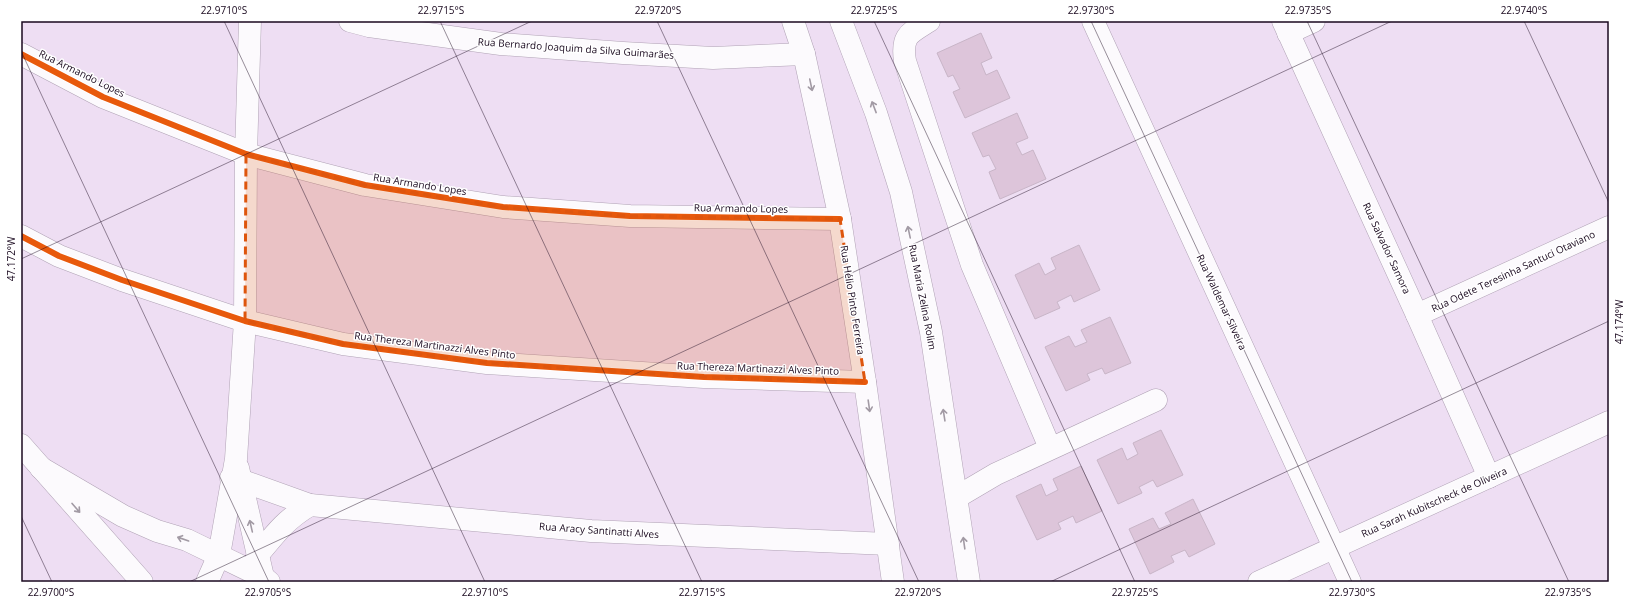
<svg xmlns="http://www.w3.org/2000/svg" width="1630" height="603" viewBox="0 0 1630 603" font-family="'Open Sans',sans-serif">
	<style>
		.building { fill: #ddc5da; stroke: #c8b5c7 }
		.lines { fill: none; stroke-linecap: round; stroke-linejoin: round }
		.minor-casing { stroke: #b0a2b5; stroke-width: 23 }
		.minor { stroke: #fcfafd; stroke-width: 22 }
		.cycleway-casing { stroke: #fff; stroke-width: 8 }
		.cycleway { stroke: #e8590c; stroke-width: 6 }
		.oneway { stroke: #a29aa4 }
		.marked { fill: #de550d; fill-opacity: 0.2; stroke: #de550d; stroke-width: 3; stroke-dasharray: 8 5; stroke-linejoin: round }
		.ticks { fill: none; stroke: #1a091f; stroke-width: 1; stroke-opacity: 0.45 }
		.labels { text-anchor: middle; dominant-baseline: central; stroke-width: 3; stroke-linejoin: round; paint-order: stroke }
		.street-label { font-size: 10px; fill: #1a091f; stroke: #fff }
		.neatline { fill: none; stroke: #1a091f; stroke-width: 1.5 }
		.ticks-label { font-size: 10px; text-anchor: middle; fill: #1a091f }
	</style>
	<rect width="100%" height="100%" fill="#eedef3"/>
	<!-- building -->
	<g class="building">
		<polygon points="981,33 992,58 981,63 986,75 997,70 1010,98 965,118 953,92 960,89 953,75 948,77 937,53"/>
		<polygon points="1017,113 1028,138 1016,143 1022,155 1033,150 1046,179 1000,199 989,172 996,169 989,155 983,157 972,133"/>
		<polygon points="1079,245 1100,290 1074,302 1071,295 1057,302 1060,308 1035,319 1015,275 1039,263 1045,275 1056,269 1051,258"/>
		<polygon points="1110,317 1131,363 1105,374 1102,368 1087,374 1090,380 1066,391 1045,347 1069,336 1075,347 1087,342 1081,330"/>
		<polygon points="1161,430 1183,475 1157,487 1153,480 1139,487 1142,493 1118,504 1097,460 1122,448 1127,460 1138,454 1133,443"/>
		<polygon points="1081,466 1102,511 1076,523 1073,516 1058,523 1061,529 1037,540 1016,496 1041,484 1046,496 1058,490 1053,479"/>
		<polygon points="1193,499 1215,544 1189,557 1185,550 1171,556 1174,562 1150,574 1129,529 1153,518 1159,529 1171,524 1165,513"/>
	</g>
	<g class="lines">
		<defs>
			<g id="minor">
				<polyline points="350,21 369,26 501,44 623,53 713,58 804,54"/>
				<polyline points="793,21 804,54 840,219 865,382 893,582"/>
				<polyline points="841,21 876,113 901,192 931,332 969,582"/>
				<path d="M929 21C910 33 901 35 905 61L972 265 1050 448"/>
				<polyline points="1093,21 1350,582"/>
				<polyline points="1283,21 1417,315 1489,477"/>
				<polyline points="1288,33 1314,21"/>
				<polyline points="21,54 103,97 246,154 365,185 503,207 630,216 840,219"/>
				<polyline points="21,236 59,256 122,280 245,321 343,344 487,363 704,377 865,382"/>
				<polyline points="1417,315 1609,227"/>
				<polyline points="21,445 142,582"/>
				<polyline points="41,468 123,516 157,531 187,540 263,577 269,582"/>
				<polyline points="238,468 263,577"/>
				<polyline points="231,478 240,480 310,505 591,531 888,544"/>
				<polyline points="957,497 996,474 1156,400"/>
				<path d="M257 556C275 534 285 520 310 505"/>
				<polyline points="207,582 219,555 236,459 245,321 246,154 250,21"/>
				<polyline points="1259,582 1609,422"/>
			</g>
		</defs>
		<!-- minor casing -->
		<use href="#minor" class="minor-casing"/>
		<!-- minor -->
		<use href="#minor" class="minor"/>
		<defs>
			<g id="cycleway">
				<polyline points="21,54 103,97 246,154 365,185 503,207 630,216 840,219"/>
				<polyline points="21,236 59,256 122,280 245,321 343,344 487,363 704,377 865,382"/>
			</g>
		</defs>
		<!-- cycleway casing -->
		<use href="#cycleway" class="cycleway-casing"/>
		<!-- cycleway -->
		<use href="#cycleway" class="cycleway"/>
	</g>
	<!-- one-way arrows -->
	<defs><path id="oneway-shaft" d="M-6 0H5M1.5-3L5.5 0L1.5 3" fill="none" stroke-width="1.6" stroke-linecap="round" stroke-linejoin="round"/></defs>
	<g class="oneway">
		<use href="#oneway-shaft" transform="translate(811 85) rotate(78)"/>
		<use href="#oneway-shaft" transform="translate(874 107) rotate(-111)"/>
		<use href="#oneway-shaft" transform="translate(909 232) rotate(-102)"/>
		<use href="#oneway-shaft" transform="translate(869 406) rotate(82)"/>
		<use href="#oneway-shaft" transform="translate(944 415) rotate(-99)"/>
		<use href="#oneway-shaft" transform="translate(76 508) rotate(49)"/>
		<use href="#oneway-shaft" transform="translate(251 526) rotate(-103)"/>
		<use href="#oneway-shaft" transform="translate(183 539) rotate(-161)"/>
		<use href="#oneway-shaft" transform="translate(964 543) rotate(-98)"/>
	</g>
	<!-- marked area -->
	<path class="marked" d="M246 154 365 185 503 207 630 216 840 219 865 382 704 377 487 363 343 344 245 321Z"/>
	<!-- ticks -->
	<path class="ticks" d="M224 21 485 582M440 21 702 582M657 21 919 582M874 21 1135 582M1091 21 1352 582M1307 21 1569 582M1524 21 1609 203M21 51 269 582M21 259 532 21M21 516 52 582M189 582 1392 21M1050 582 1609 321"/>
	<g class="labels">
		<!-- street labels -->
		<g class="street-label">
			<text transform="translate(576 48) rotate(4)">Rua Bernardo Joaquim da Silva Guimarães</text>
			<text transform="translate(82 73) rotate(26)">Rua Armando Lopes</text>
			<text transform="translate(420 184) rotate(9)">Rua Armando Lopes</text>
			<text transform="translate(741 208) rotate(1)">Rua Armando Lopes</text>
			<text transform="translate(1387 248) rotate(65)">Rua Salvador Samora</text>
			<text transform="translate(1513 271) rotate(-25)">Rua Odete Teresinha Santuci Otaviano</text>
			<text transform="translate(923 297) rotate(79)">Rua Maria Zelina Rolim</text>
			<text transform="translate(853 300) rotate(81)">Rua Hélio Pinto Ferreira</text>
			<text transform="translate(1222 302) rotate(65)">Rua Waldemar Silveira</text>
			<text transform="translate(435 345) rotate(7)">Rua Thereza Martinazzi Alves Pinto</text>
			<text transform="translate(758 368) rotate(2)">Rua Thereza Martinazzi Alves Pinto</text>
			<text transform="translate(1434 502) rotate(-24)">Rua Sarah Kubitscheck de Oliveira</text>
			<text transform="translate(599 530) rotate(4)">Rua Aracy Santinatti Alves</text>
		</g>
	</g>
	<!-- border -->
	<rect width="1630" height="603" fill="none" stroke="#ffffff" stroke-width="44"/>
	<rect x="22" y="22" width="1586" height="559" class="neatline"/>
	<g class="ticks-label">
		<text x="224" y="14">22.9710°S</text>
		<text x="441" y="14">22.9715°S</text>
		<text x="658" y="14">22.9720°S</text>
		<text x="874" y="14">22.9725°S</text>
		<text x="1091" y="14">22.9730°S</text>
		<text x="1308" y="14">22.9735°S</text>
		<text x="1524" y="14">22.9740°S</text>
		<text transform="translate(11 259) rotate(-90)" y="4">47.172°W</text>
		<text transform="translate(1619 322) rotate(-90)" y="4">47.174°W</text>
		<text x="51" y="596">22.9700°S</text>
		<text x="268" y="596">22.9705°S</text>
		<text x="485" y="596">22.9710°S</text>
		<text x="702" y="596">22.9715°S</text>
		<text x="918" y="596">22.9720°S</text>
		<text x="1135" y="596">22.9725°S</text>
		<text x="1352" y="596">22.9730°S</text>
		<text x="1568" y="596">22.9735°S</text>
	</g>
</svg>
